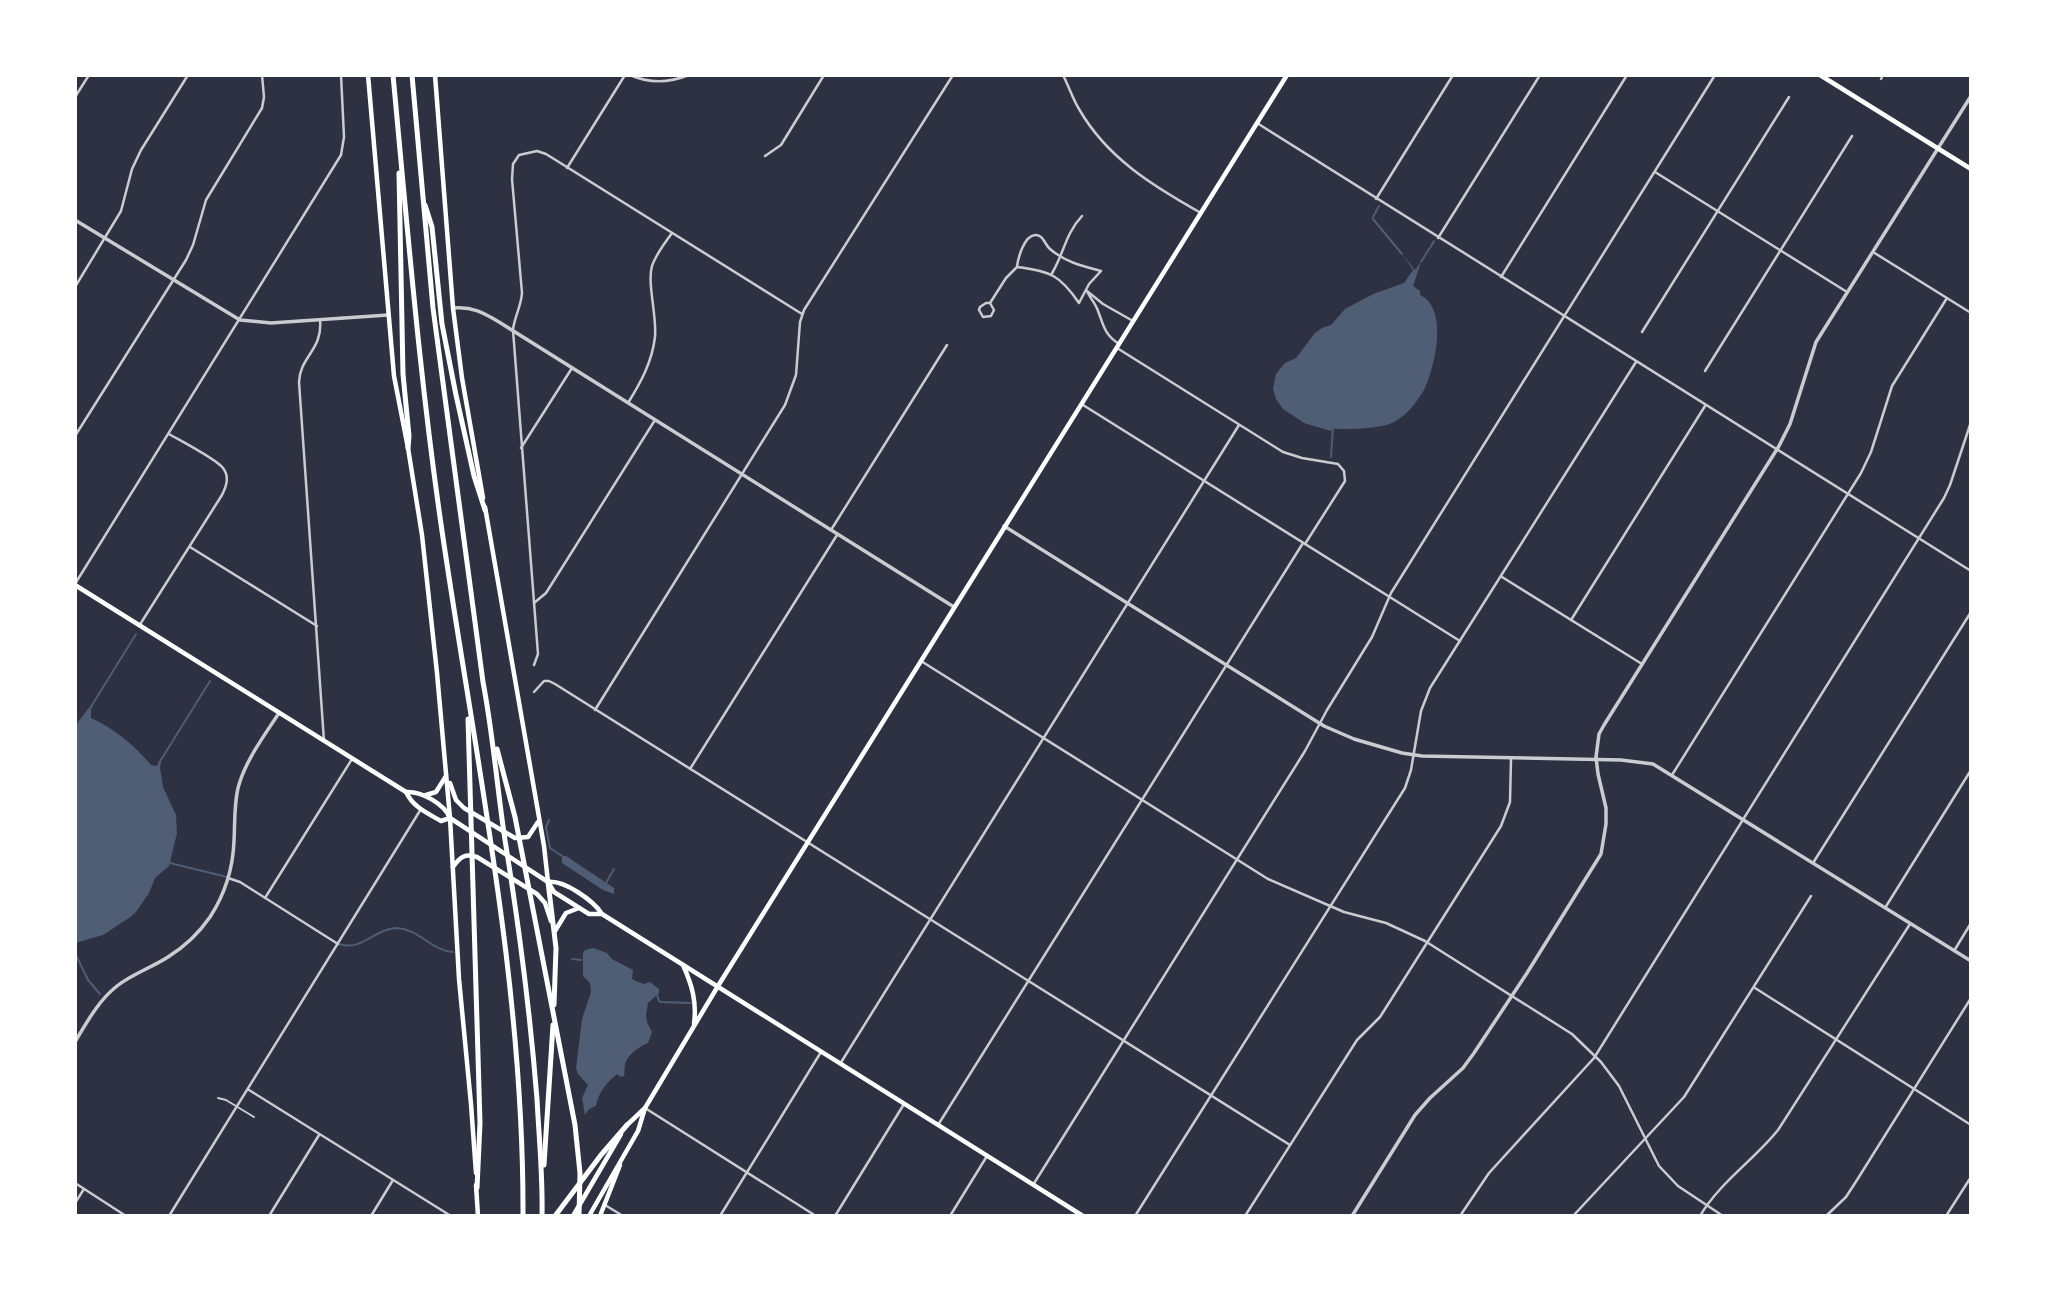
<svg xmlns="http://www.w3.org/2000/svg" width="2046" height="1291" viewBox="0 0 2046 1291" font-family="'Noto Sans',sans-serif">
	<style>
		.water { fill: #4f5d75 }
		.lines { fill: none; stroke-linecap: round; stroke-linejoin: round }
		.stream { stroke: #4f5d75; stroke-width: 2 }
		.pedestrian { stroke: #caccd0; stroke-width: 2 }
		.minor { stroke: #caccd0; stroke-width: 2.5 }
		.tertiary { stroke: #caccd0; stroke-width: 3.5 }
		.secondary { stroke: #fff; stroke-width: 4.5 }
		.primary { stroke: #fff; stroke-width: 4.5 }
		.motorway { stroke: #fff; stroke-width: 5 }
	</style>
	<rect width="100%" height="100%" fill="#2d3142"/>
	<!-- water -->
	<g class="water">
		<path d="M1402 254 1415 270 1421 262 1413 286 1420 291V295C1449 308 1435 368 1424 390 1417 402 1407 415 1394 422 1381 429 1351 429 1335 429L1333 426 1331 431 1304 423 1283 409 1276 399 1273 389 1276 374 1285 363 1296 358 1315 333 1322 328 1331 325 1345 309 1373 294 1404 283 1413 270Z"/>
		<path d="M91 705 88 709 91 708V718C114 728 135 746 151 765L156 766 161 761 160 768 163 787 176 815 177 833 169 866 155 878 149 893 136 912 129 918 103 935 75 943V726Z"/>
		<polygon points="562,856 566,856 614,888 614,894 603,890 562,863"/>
		<path d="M593 948 607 953 612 959 633 970 632 979 643 984 650 982 659 989V993L648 1003 646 1015 647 1022 652 1032 648 1043C641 1045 626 1056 625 1065 624 1069 625 1072 624 1076L621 1077 617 1074C607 1082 598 1093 596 1106L589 1109 585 1115 582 1098 588 1085 578 1074 576 1068 582 1019 591 992 590 983 583 976V953L585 950Z"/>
	</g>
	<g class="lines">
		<!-- stream -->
		<g class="stream">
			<polyline points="1373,217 1379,206"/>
			<polyline points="1373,219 1402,254"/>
			<polyline points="1430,248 1434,241"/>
			<polyline points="1421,262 1429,249"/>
			<polyline points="1331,457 1333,426"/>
			<polyline points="89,710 136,634"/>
			<polyline points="159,763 210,681"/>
			<polyline points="549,820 546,827 550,848 562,856"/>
			<polyline points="170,863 227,877"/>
			<polyline points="606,883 614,869"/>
			<path d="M339 944C361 952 376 928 397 928 419 929 432 951 453 952"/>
			<polyline points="75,953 88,980 100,994"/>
			<polyline points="572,959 581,960"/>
			<polyline points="657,995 659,1001 661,1002 691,1003"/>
		</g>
		<!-- pedestrian -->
		<polyline class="pedestrian" points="218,1098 226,1100 254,1117"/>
		<!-- minor -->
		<g class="minor">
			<path d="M630 75C650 84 669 83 689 75"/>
			<path d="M1063 75C1069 87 1073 99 1079 109 1107 158 1153 186 1201 213"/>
			<polyline points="1881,79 1883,75"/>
			<polyline points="75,97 89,75"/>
			<polyline points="1257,123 1971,571"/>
			<polyline points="765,156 781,145 824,75"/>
			<polyline points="567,168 625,75"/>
			<polyline points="1655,172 1847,292"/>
			<polyline points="1376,199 1453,75"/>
			<polyline points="1438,238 1540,75"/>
			<polyline points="1873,252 1971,313"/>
			<path d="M1051 275C1064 254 1065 234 1082 216"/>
			<polyline points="1501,277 1627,75"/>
			<polyline points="75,287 121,211 132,169 141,150 188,75"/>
			<path d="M990 303 994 310 991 316 983 317 979 310 980 307 986 303H990L1006 278 1017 267C1050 271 1060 275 1079 303L1089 284 1101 271C1082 266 1065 262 1050 249 1045 245 1043 234 1035 235 1024 236 1018 258 1017 267"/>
			<path d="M320 320C323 350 300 356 299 382L324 741"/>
			<polyline points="1642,332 1789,97"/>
			<path d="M1119 344C1104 334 1104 326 1098 311 1096 304 1090 298 1087 291L1103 304 1133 321"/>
			<polyline points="1117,348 1283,452 1302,458 1338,464 1344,471 1345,481 1305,544"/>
			<polyline points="1705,371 1852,136"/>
			<path d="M628 403C641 382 652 362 655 337 657 316 647 283 652 266 656 254 665 243 672 233"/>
			<polyline points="1083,405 1460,641"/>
			<polyline points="75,436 186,260 193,245 206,200 262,108 264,97 262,75"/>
			<polyline points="521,448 572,368"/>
			<polyline points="831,530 947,345"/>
			<polyline points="190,547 317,626"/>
			<polyline points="1502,577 1642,664"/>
			<polyline points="75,584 341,155 344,137 341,75"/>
			<polyline points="534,603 546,593 655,420"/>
			<polyline points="1571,620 1705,406"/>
			<path d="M139 626 222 495C226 487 230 477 223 468 216 459 181 441 169 434"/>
			<polyline points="921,661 1268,879 1344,912 1386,923 1425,941 1572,1034 1601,1062 1619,1086 1659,1166 1678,1186 1723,1216"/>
			<path d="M534 665 538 654 513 330C514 318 521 307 522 293L512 179 513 164 519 155 537 151 546 154 802 314"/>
			<polyline points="534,692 544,681 549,681 555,684 1290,1145"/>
			<polyline points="595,710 785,405 796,375 800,322 804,310 953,75"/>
			<polyline points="690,769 837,535"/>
			<polyline points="1672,775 1861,473 1871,452 1892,386 1947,298"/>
			<polyline points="1813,863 1971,612"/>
			<polyline points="228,878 240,882 338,944"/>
			<polyline points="265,898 352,759"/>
			<polyline points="1885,908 1971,770"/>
			<polyline points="1954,951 1971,923"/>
			<polyline points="1755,988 1971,1125"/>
			<polyline points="840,1064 1239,425"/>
			<polyline points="249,1090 451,1216"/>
			<polyline points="645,1108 816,1216"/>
			<polyline points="938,1125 1303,543"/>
			<polyline points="75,1183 126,1216"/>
			<polyline points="1033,1185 1305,751 1327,710 1372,637 1391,593 1715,75"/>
			<polyline points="75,1203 84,1189"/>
			<polyline points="605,1205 623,1216"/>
			<polyline points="169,1216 421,809"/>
			<polyline points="269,1216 319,1135"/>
			<polyline points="371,1216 393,1180"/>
			<polyline points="720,1216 821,1052"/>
			<polyline points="835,1216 904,1104"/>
			<polyline points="950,1216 987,1156"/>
			<polyline points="1135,1216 1405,788 1411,770 1421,711 1430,688 1636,362"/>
			<polyline points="1245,1216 1357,1040 1380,1017 1387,1006 1501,826 1510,802 1511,759"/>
			<polyline points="1460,1216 1489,1173 1594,1058 1944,498 1950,485 1971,422"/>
			<polyline points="1573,1216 1684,1097 1811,896"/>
			<path d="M1700 1216C1720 1182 1754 1160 1778 1130L1910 924"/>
			<polyline points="1826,1216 1846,1197 1857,1180 1971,998"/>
			<polyline points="1946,1216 1971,1177"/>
		</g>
		<!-- tertiary -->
		<g class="tertiary">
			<polyline points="75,220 240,320 271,323 388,315"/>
			<path d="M453 308C472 306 484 313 499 322L954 607"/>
			<polyline points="1004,526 1324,726 1354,739 1402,753 1422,756 1621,760 1653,764 1971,961"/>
			<path d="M75 1042C87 1022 98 1001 117 986 132 974 151 968 168 957 184 947 199 933 210 917 225 894 233 868 234 841 235 823 234 805 238 788 245 761 264 736 279 713"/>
			<polyline points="1352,1216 1415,1115 1430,1098 1463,1068 1474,1053 1527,973 1601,854 1606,824 1606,808 1598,774 1596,757 1599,734 1604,725 1779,446 1790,424 1816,342 1971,96"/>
		</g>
		<!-- secondary -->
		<g class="secondary">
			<polyline points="368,75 394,376 408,448 422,535 437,673 450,818 459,979 471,1104 476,1173"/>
			<polyline points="435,75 453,308 462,378 483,498"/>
			<polyline points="1820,75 1971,169"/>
			<polyline points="485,507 544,846 548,882"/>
			<path d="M75 585 406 792C413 807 427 813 441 821L450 818"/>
			<polyline points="450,783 456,800 464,808 515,838 528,837 538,822"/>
			<path d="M406 792C422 791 444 804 450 818L548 882 554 892 589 914H601"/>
			<polyline points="426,795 436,792 446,776"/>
			<path d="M453 867C460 857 465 853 477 857L537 894 545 903 551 921"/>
			<path d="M548 882C564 880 593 900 602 914L1083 1216"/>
			<polyline points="555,931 566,913 579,908"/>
			<polyline points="476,1185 478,1216"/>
			<polyline points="600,1216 620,1165"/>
		</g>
		<!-- primary -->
		<g class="primary">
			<path d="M683 965C692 985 697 1002 694 1024"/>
			<polyline points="626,1126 645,1108"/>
			<polyline points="573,1216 621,1134"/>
			<polyline points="589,1216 638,1131 645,1108 718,986 1287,75"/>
		</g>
		<!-- motorway -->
		<g class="motorway">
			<path d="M393 75C408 234 421 394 445 551 478 771 524 993 523 1216"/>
			<path d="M412 75 433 308 483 682C493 734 497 787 505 840 519 926 530 1012 537 1099 539 1138 543 1177 542 1216"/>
			<polyline points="399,173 403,374 409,436 408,448"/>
			<polyline points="425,205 432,227 442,324 456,395 474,476 485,510"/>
			<polyline points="468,719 480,1123 477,1188"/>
			<polyline points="497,749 515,817 575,1125 580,1173 579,1216"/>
			<polyline points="548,882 556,948 554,1005"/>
			<polyline points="544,1165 553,1025"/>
			<polyline points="555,1216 601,1155 627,1125"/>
		</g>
	</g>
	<!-- border -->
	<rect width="2046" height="1291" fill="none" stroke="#ffffff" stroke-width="154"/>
</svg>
